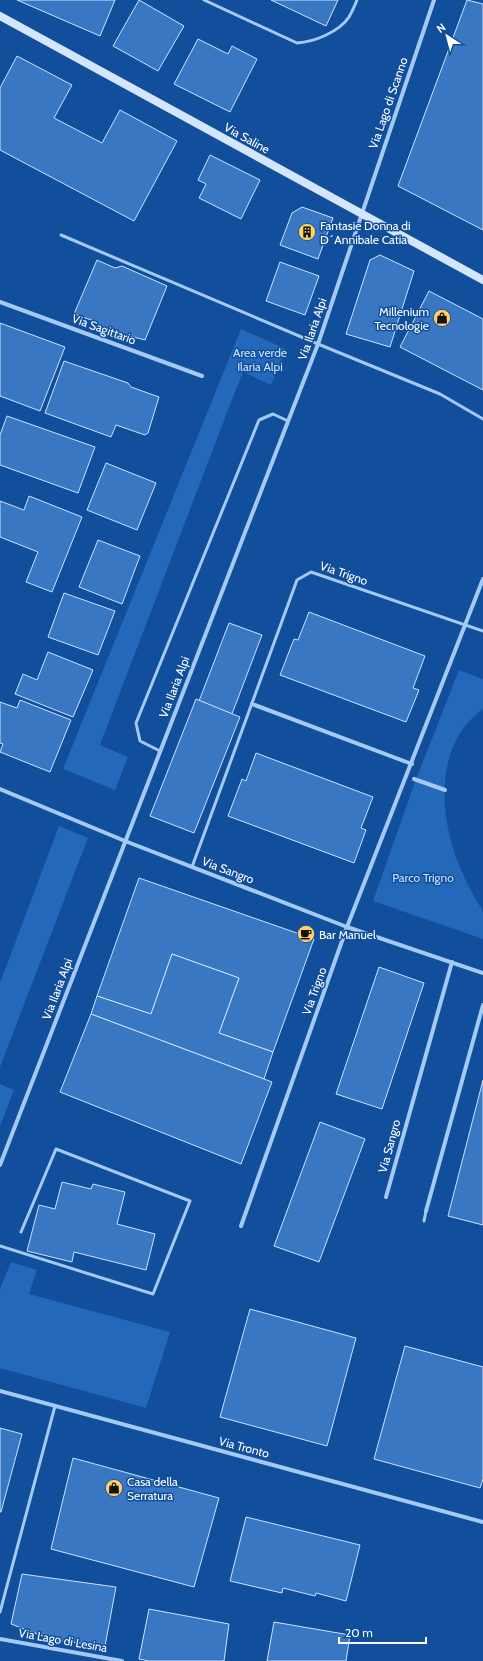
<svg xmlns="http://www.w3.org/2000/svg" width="483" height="1661" viewBox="0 0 483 1661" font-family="Cabin,sans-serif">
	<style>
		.green { fill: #2368b9 }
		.building { fill: #3977c2; stroke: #cce3fe }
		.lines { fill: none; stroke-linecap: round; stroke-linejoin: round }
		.lane { stroke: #a4c9f4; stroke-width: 3 }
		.street { stroke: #a4c9f4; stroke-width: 4 }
		.secondary { stroke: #d4e6fd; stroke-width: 8 }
		.labels { text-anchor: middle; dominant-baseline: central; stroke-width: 3; stroke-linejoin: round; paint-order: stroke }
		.street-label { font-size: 12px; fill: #fff; stroke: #114e9b }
		.poi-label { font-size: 12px; fill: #fff; stroke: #114e9b; text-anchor: start }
		.park-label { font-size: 12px; fill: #cce3fe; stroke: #114e9b }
	</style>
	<rect width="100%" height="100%" fill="#114e9b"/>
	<!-- green -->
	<g class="green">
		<polygon points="241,329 286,349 271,385 243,372 228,410 100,745 128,757 115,790 63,769"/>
		<path d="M459 670 483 679V709C435 743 439 811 457 860 462 872 467 884 474 896 476 901 481 906 483 912 483 919 483 931 483 939L373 901 415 782Z"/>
		<polygon points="59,826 88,838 0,1067 0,983"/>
		<polygon points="0,1084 14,1090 0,1126"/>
		<polygon points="11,1262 37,1270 29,1294 170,1332 146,1408 0,1368 0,1289"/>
	</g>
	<!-- building -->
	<g class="building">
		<polygon points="17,0 115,0 100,36"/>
		<polygon points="139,0 184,26 158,71 113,46"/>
		<polygon points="271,0 338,0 326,26"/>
		<polygon points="467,0 483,4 483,230 398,186"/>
		<polygon points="198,39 228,54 232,46 257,59 230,112 174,84"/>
		<polygon points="17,56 72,85 54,118 102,143 120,110 177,141 134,221 0,150 0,88"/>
		<polygon points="210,155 260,180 241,219 199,198 206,184 198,180"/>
		<polygon points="302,207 333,218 318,259 280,245 292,213"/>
		<polygon points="380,255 414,271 390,347 346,334 370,260"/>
		<polygon points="97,260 115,268 122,266 167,286 145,340 99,328 94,321 74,314"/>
		<polygon points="280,262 319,276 305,315 266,301"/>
		<polygon points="429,291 483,319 483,390 400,347"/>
		<polygon points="0,323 65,347 40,411 0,396"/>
		<polygon points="64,361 128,383 131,387 159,397 148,433 145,435 116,425 111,437 45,413"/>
		<polygon points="7,416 95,447 78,493 0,465 0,435"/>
		<polygon points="106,463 156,483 137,530 87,510"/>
		<polygon points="29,496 82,517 52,592 26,582 38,552 0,537 0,501 24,510"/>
		<polygon points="98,540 140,556 122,604 79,587"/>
		<polygon points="64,593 115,611 98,655 48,637"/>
		<polygon points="309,612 425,656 413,688 419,690 406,722 280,675 294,639 298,640"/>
		<polygon points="229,623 262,635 232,714 199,701"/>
		<polygon points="48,652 93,670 73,717 15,694 23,674 37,680"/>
		<polygon points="196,699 240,717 194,833 150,816"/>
		<polygon points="20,700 71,720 50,772 0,752 3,744 0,743 0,702 17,708"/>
		<polygon points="256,753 373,797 361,828 366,830 354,863 228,816 242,779 246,781"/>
		<polygon points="139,878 314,939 273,1052 219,1033 239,978 172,954 151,1014 97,996"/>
		<polygon points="172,954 239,978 219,1033 273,1052 264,1079 91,1014 97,996 151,1014"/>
		<polygon points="379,967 424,983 382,1109 336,1094"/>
		<polygon points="91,1014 272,1082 241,1164 60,1092"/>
		<polygon points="483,1080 483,1225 448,1216"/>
		<polygon points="320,1122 365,1139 319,1262 274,1246"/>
		<polygon points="62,1182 91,1189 93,1184 125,1192 117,1224 155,1234 146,1270 74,1252 72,1262 27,1251 39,1205 55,1209"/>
		<polygon points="250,1309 356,1338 327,1446 220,1417"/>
		<polygon points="405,1346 483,1367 483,1479 480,1488 374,1459"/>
		<polygon points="0,1428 22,1434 1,1512 0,1512"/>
		<polygon points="73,1458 219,1498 194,1587 51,1549"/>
		<polygon points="246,1517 360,1545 346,1601 316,1593 315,1596 283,1588 282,1593 230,1581"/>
		<polygon points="22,1574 116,1587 105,1646 53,1640 11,1624"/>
		<polygon points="149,1609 229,1624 224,1661 149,1661 139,1659"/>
		<polygon points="274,1622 350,1635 346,1661 267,1661"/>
	</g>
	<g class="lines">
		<!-- lane -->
		<g class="lane">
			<path d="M204 0 297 43C314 42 339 32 349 17 352 12 355 5 357 0"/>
			<polyline points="61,235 318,344 440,394 483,419"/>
			<polyline points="160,751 140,741 136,723 259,420 273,414 288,421"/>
			<polyline points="192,867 297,580 311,572 483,631"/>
			<polyline points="424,1221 426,1211"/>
			<polyline points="0,1246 153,1294 190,1201 56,1149 21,1232"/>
			<polyline points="0,1612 55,1406"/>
		</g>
		<!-- street -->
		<g class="street">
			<polyline points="0,302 202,376"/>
			<polyline points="252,704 412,764"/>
			<polyline points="414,779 445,790"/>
			<polyline points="0,789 125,841 347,927 483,973"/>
			<polyline points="0,1165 318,344 434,0"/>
			<polyline points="386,1197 452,962"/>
			<polyline points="426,1211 483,1005"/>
			<polyline points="241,1226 347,927 483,579"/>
			<polyline points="0,1391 483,1522"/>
			<polyline points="0,1639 122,1661"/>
		</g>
		<!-- secondary -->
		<polyline class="secondary" points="0,16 483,280"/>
	</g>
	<!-- icons -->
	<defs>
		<symbol id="building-disc" viewBox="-11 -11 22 22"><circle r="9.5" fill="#ffd267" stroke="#114e9b"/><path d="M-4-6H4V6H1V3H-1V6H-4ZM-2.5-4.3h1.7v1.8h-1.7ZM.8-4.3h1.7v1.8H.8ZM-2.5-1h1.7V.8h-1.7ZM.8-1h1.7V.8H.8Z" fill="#111"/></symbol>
		<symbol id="shop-disc" viewBox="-11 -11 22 22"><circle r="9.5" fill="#ffd267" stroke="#114e9b"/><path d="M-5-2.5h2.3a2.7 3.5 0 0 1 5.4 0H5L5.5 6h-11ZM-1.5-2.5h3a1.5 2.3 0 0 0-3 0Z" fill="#111"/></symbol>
		<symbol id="cafe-disc" viewBox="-11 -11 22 22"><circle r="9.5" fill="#ffd267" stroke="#114e9b"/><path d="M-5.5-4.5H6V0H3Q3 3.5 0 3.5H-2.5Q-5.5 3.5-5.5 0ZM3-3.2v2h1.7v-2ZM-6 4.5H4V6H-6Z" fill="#111"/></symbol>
	</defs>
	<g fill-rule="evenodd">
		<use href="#building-disc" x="297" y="222" width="20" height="20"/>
		<use href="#shop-disc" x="432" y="308" width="20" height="20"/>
		<use href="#cafe-disc" x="296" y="924" width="20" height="20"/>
		<use href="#shop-disc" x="104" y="1478" width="20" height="20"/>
	</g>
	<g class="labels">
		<!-- street labels -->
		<g class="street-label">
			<text transform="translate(388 103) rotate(-71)">Via Lago di Scanno</text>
			<text transform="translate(247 138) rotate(29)">Via Saline</text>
			<text transform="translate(104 329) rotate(20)">Via Sagittario</text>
			<text transform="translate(312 329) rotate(-71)">Via Ilaria Alpi</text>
			<text transform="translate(344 573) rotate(19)">Via Trigno</text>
			<text transform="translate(174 687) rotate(-69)">Via Ilaria Alpi</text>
			<text transform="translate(228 870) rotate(21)">Via Sangro</text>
			<text transform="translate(57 989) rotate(-69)">Via Ilaria Alpi</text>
			<text transform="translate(314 991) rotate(-70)">Via Trigno</text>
			<text transform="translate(389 1146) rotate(-75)">Via Sangro</text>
			<text transform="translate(244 1447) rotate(15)">Via Tronto</text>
			<text transform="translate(63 1640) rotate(10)">Via Lago di Lesina</text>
		</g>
		<!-- poi labels -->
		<g class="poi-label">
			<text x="320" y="225">Fantasie Donna di<tspan x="320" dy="14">D´Annibale Catia</tspan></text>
			<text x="429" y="311" text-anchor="end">Millenium<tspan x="429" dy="14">Tecnologie</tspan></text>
			<text x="319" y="934">Bar Manuel</text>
			<text x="127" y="1481">Casa della<tspan x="127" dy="14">Serratura</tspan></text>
		</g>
		<!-- park labels -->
		<g class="park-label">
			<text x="260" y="352">Area verde<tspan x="260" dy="14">Ilaria Alpi</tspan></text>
			<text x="423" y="877">Parco Trigno</text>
		</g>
	</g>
	<!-- north arrow -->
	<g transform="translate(447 36) rotate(324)" stroke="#114e9b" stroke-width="3" paint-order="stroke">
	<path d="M0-3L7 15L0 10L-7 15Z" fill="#ffffff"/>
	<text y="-6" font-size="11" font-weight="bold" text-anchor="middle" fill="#ffffff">N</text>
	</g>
	<!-- scale -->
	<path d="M339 1637v6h87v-6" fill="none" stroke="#ffffff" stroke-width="2"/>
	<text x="345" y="1637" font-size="12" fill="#ffffff" stroke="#114e9b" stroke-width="3" paint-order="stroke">20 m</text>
</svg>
